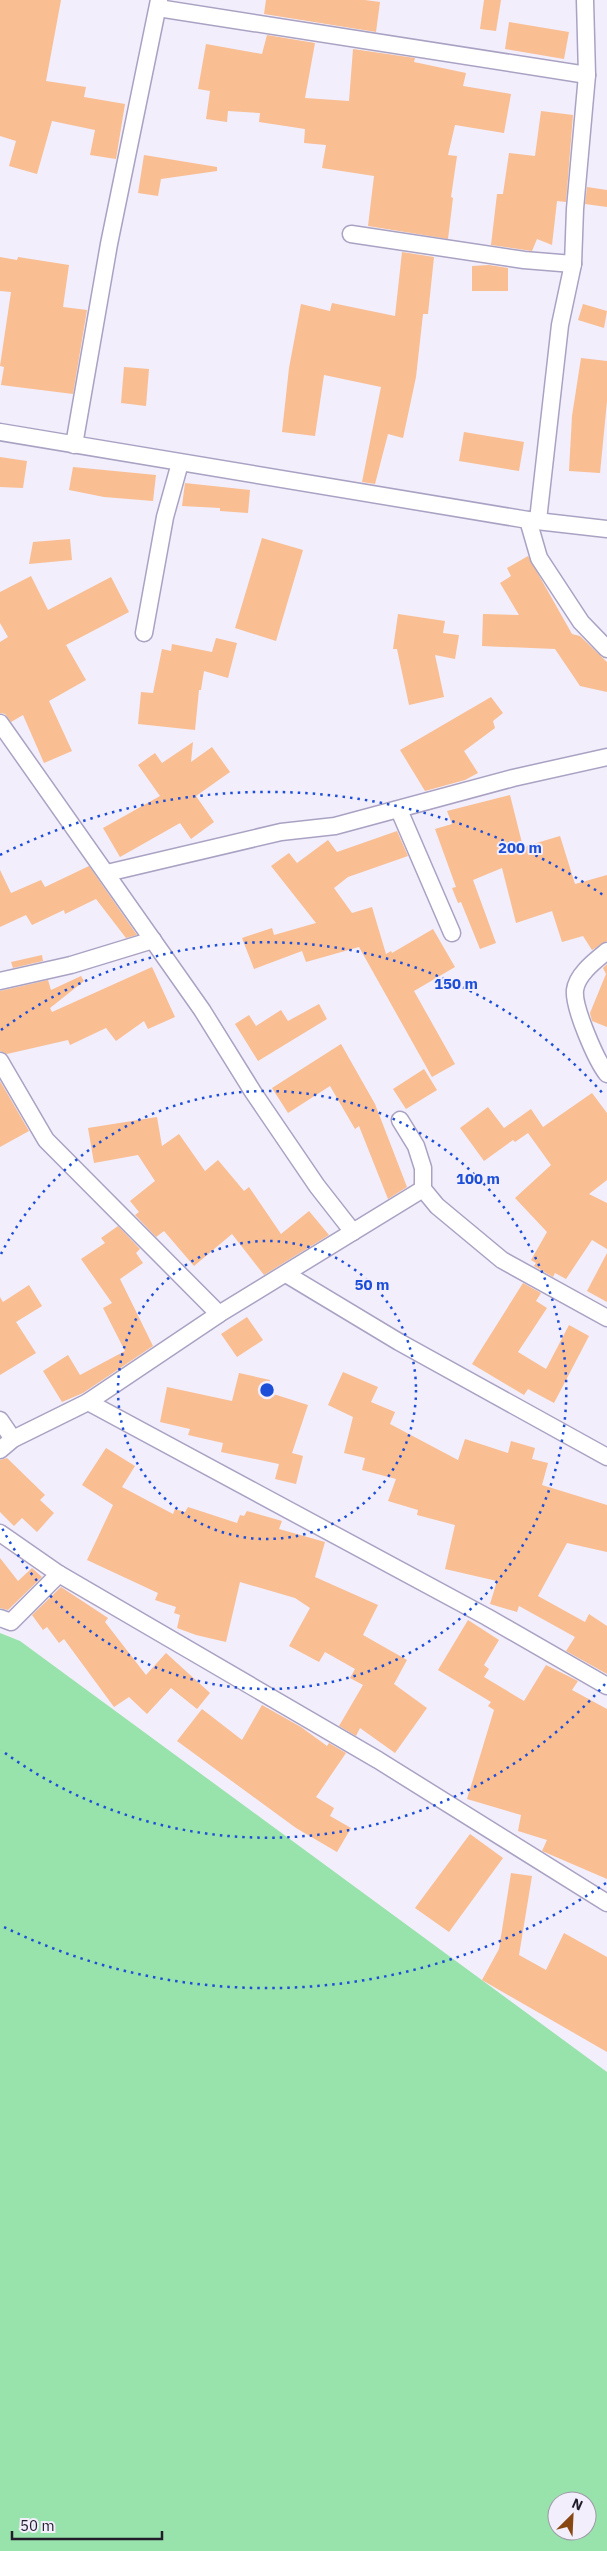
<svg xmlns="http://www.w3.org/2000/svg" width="607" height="2551" viewBox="0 0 607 2551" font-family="'IBM Plex Sans',sans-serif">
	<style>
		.green { fill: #98e2ab; fill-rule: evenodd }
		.building { fill: #f9be92 }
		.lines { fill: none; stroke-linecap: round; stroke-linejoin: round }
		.minor-casing { stroke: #aaa2c3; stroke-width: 19 }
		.minor { stroke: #fff; stroke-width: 16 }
		.ring { fill: none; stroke: #1d4ed8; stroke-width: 2.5; stroke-dasharray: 2.5 5 }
		.centre { fill: #1d4ed8; stroke: #f2eefc; stroke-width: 2.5 }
		.ring-label { font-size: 15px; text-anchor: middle; font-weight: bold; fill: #1d4ed8; stroke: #f2eefc; stroke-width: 4; stroke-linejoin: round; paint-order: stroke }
	</style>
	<rect width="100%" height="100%" fill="#f2eefc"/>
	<!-- green -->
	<path class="green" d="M0 1633 20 1641 607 2072V2551H0ZM557 2501H587V2531H557Z"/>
	<!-- building -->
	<g class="building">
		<polygon points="0,0 61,0 46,81 86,87 84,97 125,104 116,159 90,155 95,130 52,121 37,174 9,166 16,141 0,136"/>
		<polygon points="266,0 365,0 380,2 376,32 264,14"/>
		<polygon points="484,0 501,0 496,31 480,29"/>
		<polygon points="509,22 569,32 564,59 505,49"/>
		<polygon points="267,35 315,43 305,98 349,101 353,49 415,58 414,62 466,73 463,86 511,94 504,133 455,125 448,155 457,156 451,197 453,198 448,239 368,226 374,176 322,168 326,145 304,143 305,129 259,122 260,113 228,111 227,122 206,119 210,91 198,89 206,44 262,54"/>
		<polygon points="541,111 573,115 566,202 557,201 552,245 537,239 532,251 491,245 497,194 503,194 509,153 535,156"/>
		<polygon points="144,155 217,167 217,171 161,179 158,196 138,193"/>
		<polygon points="587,187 607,190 607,207 585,204"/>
		<polygon points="402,252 434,257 428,314 423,314 416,377 403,438 388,434 375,484 362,482 381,387 324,375 315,436 282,432 289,368 301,304 330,311 332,303 395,316"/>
		<polygon points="0,257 17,260 18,257 69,265 63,307 87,310 73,394 1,385 4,367 0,366 11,292 0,291"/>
		<polygon points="489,265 508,268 508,291 472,291 472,266"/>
		<polygon points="583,304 607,311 604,328 578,320"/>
		<polygon points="581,358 607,361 607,401 600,473 569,471 572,416"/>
		<polygon points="124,367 149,369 146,406 121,403"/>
		<polygon points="464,432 524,442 519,471 459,461"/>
		<polygon points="0,457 27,461 23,488 0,487"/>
		<polygon points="73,467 156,475 153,501 104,497 69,490"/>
		<polygon points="185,483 250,490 248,513 220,511 220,508 182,506"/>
		<polygon points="262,538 303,550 276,641 235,628"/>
		<polygon points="70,539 72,560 29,564 33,542"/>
		<polygon points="528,556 572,634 580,636 607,662 607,692 580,686 555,649 482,646 483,614 519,615 500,583 511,576 507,568"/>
		<polygon points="31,576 48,610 111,577 129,612 66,645 86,680 49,701 72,751 44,763 23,715 11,722 5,714 0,713 0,642 8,637 0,623 0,592"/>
		<polygon points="398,614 445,621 443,633 459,635 455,659 435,655 444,697 409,705 397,649 393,649"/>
		<polygon points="216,638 237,643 228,678 204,671 201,690 199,690 195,730 138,724 141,692 153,693 162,649 171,651 172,644 212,652"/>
		<polygon points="491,697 503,713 493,721 495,728 464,751 478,773 465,780 425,791 400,750"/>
		<polygon points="193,742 191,762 212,747 230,772 196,796 214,822 191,839 180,823 120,857 103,828 160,796 138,765 155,753 162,763"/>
		<polygon points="510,795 523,847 560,836 575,884 607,875 607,941 592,950 583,936 562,942 552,911 516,923 502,868 473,880 496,943 480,949 461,902 458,903 452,888 456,887 435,829 452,824 447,811"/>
		<polygon points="397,831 408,856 348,877 334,888 352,913 372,907 386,954 391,951 392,953 433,929 455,967 414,991 455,1064 432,1077 359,947 306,962 302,951 254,969 242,938 272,928 274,935 316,923 271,866 289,853 297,863 328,840 337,852"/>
		<polygon points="89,866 137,935 126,938 96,899 65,914 64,910 32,925 26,915 0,927 0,870 11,893 41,880 45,887"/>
		<polygon points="42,955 43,961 13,968 11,962"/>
		<polygon points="607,964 607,1027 592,1021 590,1013 606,974 603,968"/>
		<polygon points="152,967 175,1017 148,1029 144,1021 116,1041 106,1028 70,1045 68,1040 7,1054 0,1051 0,991 48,980 51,990 81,976 84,981 50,1008 52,1012"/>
		<polygon points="319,1004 327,1019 258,1061 235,1024 249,1015 256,1026 281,1010 288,1021"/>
		<polygon points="341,1044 375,1104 407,1187 388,1199 359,1126 355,1129 330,1086 288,1113 272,1088"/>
		<polygon points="424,1069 437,1090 406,1109 393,1089"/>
		<polygon points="0,1081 29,1131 0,1147"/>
		<polygon points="592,1093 607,1113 607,1180 589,1194 607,1203 607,1249 592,1240 566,1279 555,1273 553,1277 534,1266 536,1263 531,1260 547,1232 515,1198 551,1165 528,1133 515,1142 513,1140 484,1161 460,1128 488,1107 504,1128 531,1109 543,1127"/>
		<polygon points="157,1117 162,1146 179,1134 205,1171 218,1160 244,1191 249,1187 281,1234 309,1211 329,1235 264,1275 232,1234 194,1266 164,1231 156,1237 135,1215 139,1212 130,1201 155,1181 138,1155 94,1163 88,1128"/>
		<polygon points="118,1226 140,1249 136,1253 143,1263 120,1279 153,1346 83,1393 62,1402 43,1371 68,1355 80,1375 125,1351 103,1308 112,1303 81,1259 105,1243 101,1238"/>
		<polygon points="607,1253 607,1302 587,1291"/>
		<polygon points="523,1283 541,1293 536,1301 547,1308 518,1352 546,1369 569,1325 589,1336 554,1403 528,1389 524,1395 472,1364"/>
		<polygon points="29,1285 42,1306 16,1322 36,1353 0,1375 0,1297 3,1302"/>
		<polygon points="247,1317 263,1340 237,1357 221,1334"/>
		<polygon points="343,1372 378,1387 371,1402 395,1412 390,1424 458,1460 465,1439 508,1453 511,1441 535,1448 532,1459 548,1463 542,1485 607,1505 607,1552 567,1543 538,1596 585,1622 589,1614 607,1626 607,1674 566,1651 575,1637 519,1606 517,1612 490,1604 497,1581 445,1569 455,1525 417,1515 418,1510 388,1501 396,1479 362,1470 365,1458 344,1453 353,1417 328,1405"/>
		<polygon points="239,1373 270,1380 267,1392 308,1405 292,1453 303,1456 296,1484 275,1479 279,1464 221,1452 223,1443 188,1435 190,1429 160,1422 167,1387 232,1401"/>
		<polygon points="106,1448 135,1466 122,1487 173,1514 175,1509 185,1512 188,1507 237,1523 240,1515 244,1516 247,1511 282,1521 279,1529 325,1542 315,1577 378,1605 363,1635 407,1660 394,1684 427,1708 395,1753 360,1728 356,1736 339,1726 363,1685 350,1678 355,1669 325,1652 319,1662 289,1646 310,1608 295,1598 240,1582 226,1642 196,1635 177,1628 180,1615 174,1613 176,1607 155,1600 158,1593 87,1560 113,1505 82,1485"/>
		<polygon points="7,1458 45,1495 40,1500 54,1513 37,1532 22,1518 14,1526 0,1512 0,1460"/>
		<polygon points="0,1558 18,1581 32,1568 42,1577 8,1610 0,1608"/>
		<polygon points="61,1587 108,1618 105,1622 146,1675 166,1653 210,1693 197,1709 171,1688 147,1714 129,1697 114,1707 64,1639 59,1643 47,1627 43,1630 32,1615"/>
		<polygon points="468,1620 499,1640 484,1665 489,1669 484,1677 524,1701 546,1665 578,1681 572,1690 607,1709 607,1879 542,1851 547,1840 518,1831 521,1815 467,1799 494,1710 488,1706 491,1702 438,1670"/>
		<polygon points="262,1705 301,1727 327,1746 329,1743 346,1753 316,1797 334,1808 330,1816 351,1828 337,1852 296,1828 177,1741 202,1709 242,1740"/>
		<polygon points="470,1834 503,1858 449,1932 415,1908"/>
		<polygon points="511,1873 532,1876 519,1955 546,1970 564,1933 607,1957 607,2052 482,1980 499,1949"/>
	</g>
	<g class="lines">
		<defs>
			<g id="minor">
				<polyline points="158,8 587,75"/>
				<polyline points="351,234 524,260 573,264"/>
				<polyline points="0,432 528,520 607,529"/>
				<polyline points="74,445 109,244 159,0"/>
				<polyline points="528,520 539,558 581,622 607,649"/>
				<polyline points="538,520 560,325 573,264 575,209 587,75 585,0"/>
				<polyline points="144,633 165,517 180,463"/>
				<polyline points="0,723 202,1010 253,1092 317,1186 353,1232"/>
				<polyline points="399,810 452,933"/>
				<polyline points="107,873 281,832 335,826 513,778 607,757"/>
				<path d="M607 951C596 960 577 974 575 990 573 1007 596 1060 607 1074"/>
				<polyline points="0,981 71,965 153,940"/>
				<polyline points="0,1061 46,1140 219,1314"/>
				<polyline points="400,1120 416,1146 423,1168 423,1189 437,1206 502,1260 607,1318"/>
				<polyline points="286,1274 399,1342 607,1457"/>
				<polyline points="88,1402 487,1617 607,1686"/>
				<polyline points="0,1420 13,1439"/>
				<polyline points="0,1450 13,1439 88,1402 219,1314 423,1189"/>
				<polyline points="0,1533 59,1574 378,1760 607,1903"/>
				<polyline points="0,1618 11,1622 59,1574"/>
			</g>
		</defs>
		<!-- minor casing -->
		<use href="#minor" class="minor-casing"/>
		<!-- minor -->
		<use href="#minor" class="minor"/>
	</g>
	<!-- distance rings -->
	<g class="ring">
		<circle cx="267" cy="1390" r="149"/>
		<path d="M1 1254A299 299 0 1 1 1 1526"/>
		<path d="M605 1684A448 448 0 0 1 1 1750M1 1030A448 448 0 0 1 605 1096"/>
		<path d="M606 1883A598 598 0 0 1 0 1925M0 855A598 598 0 0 1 606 897"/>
	</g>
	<circle cx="267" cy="1390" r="8" class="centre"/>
	<g class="ring-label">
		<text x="520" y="853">200 m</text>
		<text x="456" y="989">150 m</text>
		<text x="478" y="1184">100 m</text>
		<text x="372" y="1290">50 m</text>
	</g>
	<!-- north arrow -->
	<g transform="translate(572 2516) rotate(24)"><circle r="24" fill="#f2eefc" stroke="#9e9aa8"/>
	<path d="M0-4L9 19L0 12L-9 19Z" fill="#884712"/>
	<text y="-8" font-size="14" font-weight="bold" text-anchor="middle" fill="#211d2a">N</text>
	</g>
	<!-- scale -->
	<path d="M12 2531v8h150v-8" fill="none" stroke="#211d2a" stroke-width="2.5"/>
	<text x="20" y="2531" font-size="15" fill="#211d2a" stroke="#f2eefc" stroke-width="4" paint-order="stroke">50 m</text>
</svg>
